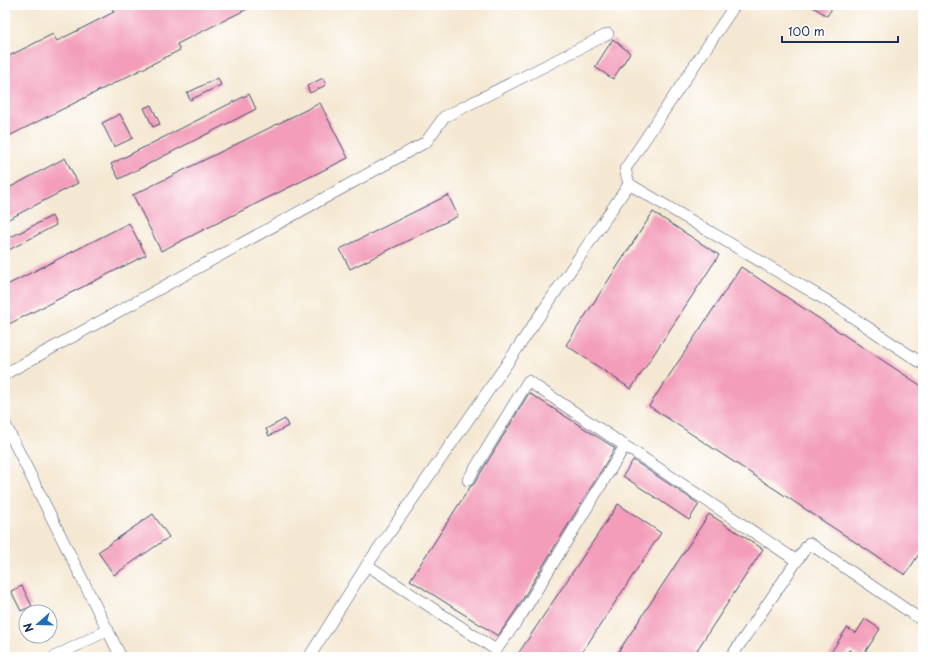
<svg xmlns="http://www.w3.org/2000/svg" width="928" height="662" viewBox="0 0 928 662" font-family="'Playpen Sans',sans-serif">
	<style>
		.building { fill: #f39dba }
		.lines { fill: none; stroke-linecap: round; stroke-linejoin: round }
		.minor-casing { stroke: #3c4b6f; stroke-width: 12 }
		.minor { stroke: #fff; stroke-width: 11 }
	</style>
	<rect width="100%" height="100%" fill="#fff"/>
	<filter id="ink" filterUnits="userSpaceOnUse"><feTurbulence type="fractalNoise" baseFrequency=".025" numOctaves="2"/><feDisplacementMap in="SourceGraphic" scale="8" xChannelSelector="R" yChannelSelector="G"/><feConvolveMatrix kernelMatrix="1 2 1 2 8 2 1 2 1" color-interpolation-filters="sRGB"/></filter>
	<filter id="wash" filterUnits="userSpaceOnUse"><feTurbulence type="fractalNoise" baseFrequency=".012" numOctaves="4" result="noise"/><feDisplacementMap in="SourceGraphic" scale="16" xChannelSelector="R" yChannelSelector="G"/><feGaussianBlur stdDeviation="0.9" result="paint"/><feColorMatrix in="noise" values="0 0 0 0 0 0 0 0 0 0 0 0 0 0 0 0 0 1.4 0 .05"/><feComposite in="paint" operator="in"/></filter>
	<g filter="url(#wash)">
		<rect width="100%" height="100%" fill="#f5e8d2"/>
		<g id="blocks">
			<!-- building -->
			<g class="building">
				<polygon points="110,5 255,5 177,44 180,50 5,138 5,58 53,34 57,41 114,12"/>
				<polygon points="810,5 834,5 827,16"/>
				<polygon points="613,39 630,53 613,79 595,67"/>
				<polygon points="218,78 221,85 190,100 187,93"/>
				<polygon points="323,78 326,85 310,93 307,86"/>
				<polygon points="249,94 256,109 119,179 111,164"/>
				<polygon points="320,103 348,158 161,251 133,195"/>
				<polygon points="151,105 160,124 153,127 144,108"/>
				<polygon points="120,114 133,138 114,147 102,123"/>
				<polygon points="65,158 78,183 5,221 5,190"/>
				<polygon points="448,195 458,216 350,269 340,249"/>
				<polygon points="653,212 719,255 631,389 566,345"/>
				<polygon points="52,216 56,225 5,252 5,240"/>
				<polygon points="129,223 146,255 5,326 5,286"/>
				<polygon points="741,267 923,387 923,548 905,575 649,406"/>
				<polygon points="529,393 615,448 516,610 498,636 410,580 470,487 474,484"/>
				<polygon points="285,419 288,426 269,436 266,429"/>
				<polygon points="633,460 699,504 689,520 623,476"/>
				<polygon points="618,504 661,533 579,657 516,657"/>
				<polygon points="153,514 169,537 114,575 98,552"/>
				<polygon points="709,514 763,549 697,650 707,657 615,657"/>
				<polygon points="22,586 32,606 21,611 11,591"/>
				<polygon points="865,619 880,629 862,657 860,657 849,650 845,657 828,657 847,628 856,633"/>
			</g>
		</g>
	</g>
	<g filter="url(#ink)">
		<use href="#blocks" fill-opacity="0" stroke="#3c4b6f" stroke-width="1"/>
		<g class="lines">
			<defs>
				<g id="minor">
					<polyline points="629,184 625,169 735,5"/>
					<polyline points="5,374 426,142 444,117 608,34"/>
					<polyline points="5,424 121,657"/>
					<polyline points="468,480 528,381 797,561"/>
					<polyline points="367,565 496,650 522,614 623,449 624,445"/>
					<polyline points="54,657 108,630"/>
					<polyline points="309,657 367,565 504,368 629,184 831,303 923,364"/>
					<polyline points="731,657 809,543 923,621"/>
				</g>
			</defs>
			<!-- minor casing -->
			<use href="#minor" class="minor-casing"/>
			<!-- minor -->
			<use href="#minor" class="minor"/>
		</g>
	</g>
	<!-- margin -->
	<rect width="928" height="662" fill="none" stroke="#fff" stroke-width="20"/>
	<!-- north arrow -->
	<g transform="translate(38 624) rotate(250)"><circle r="19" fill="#ffffff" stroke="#a4acbf"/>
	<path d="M0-3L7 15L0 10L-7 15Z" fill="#1f6fb2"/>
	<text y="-6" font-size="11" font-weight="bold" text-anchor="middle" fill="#1b2f5e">N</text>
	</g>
	<!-- scale -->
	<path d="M782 36v6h116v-6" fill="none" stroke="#1b2f5e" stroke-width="2"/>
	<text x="788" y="36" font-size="12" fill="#1b2f5e" stroke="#ffffff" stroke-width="3" paint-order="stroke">100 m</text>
</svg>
